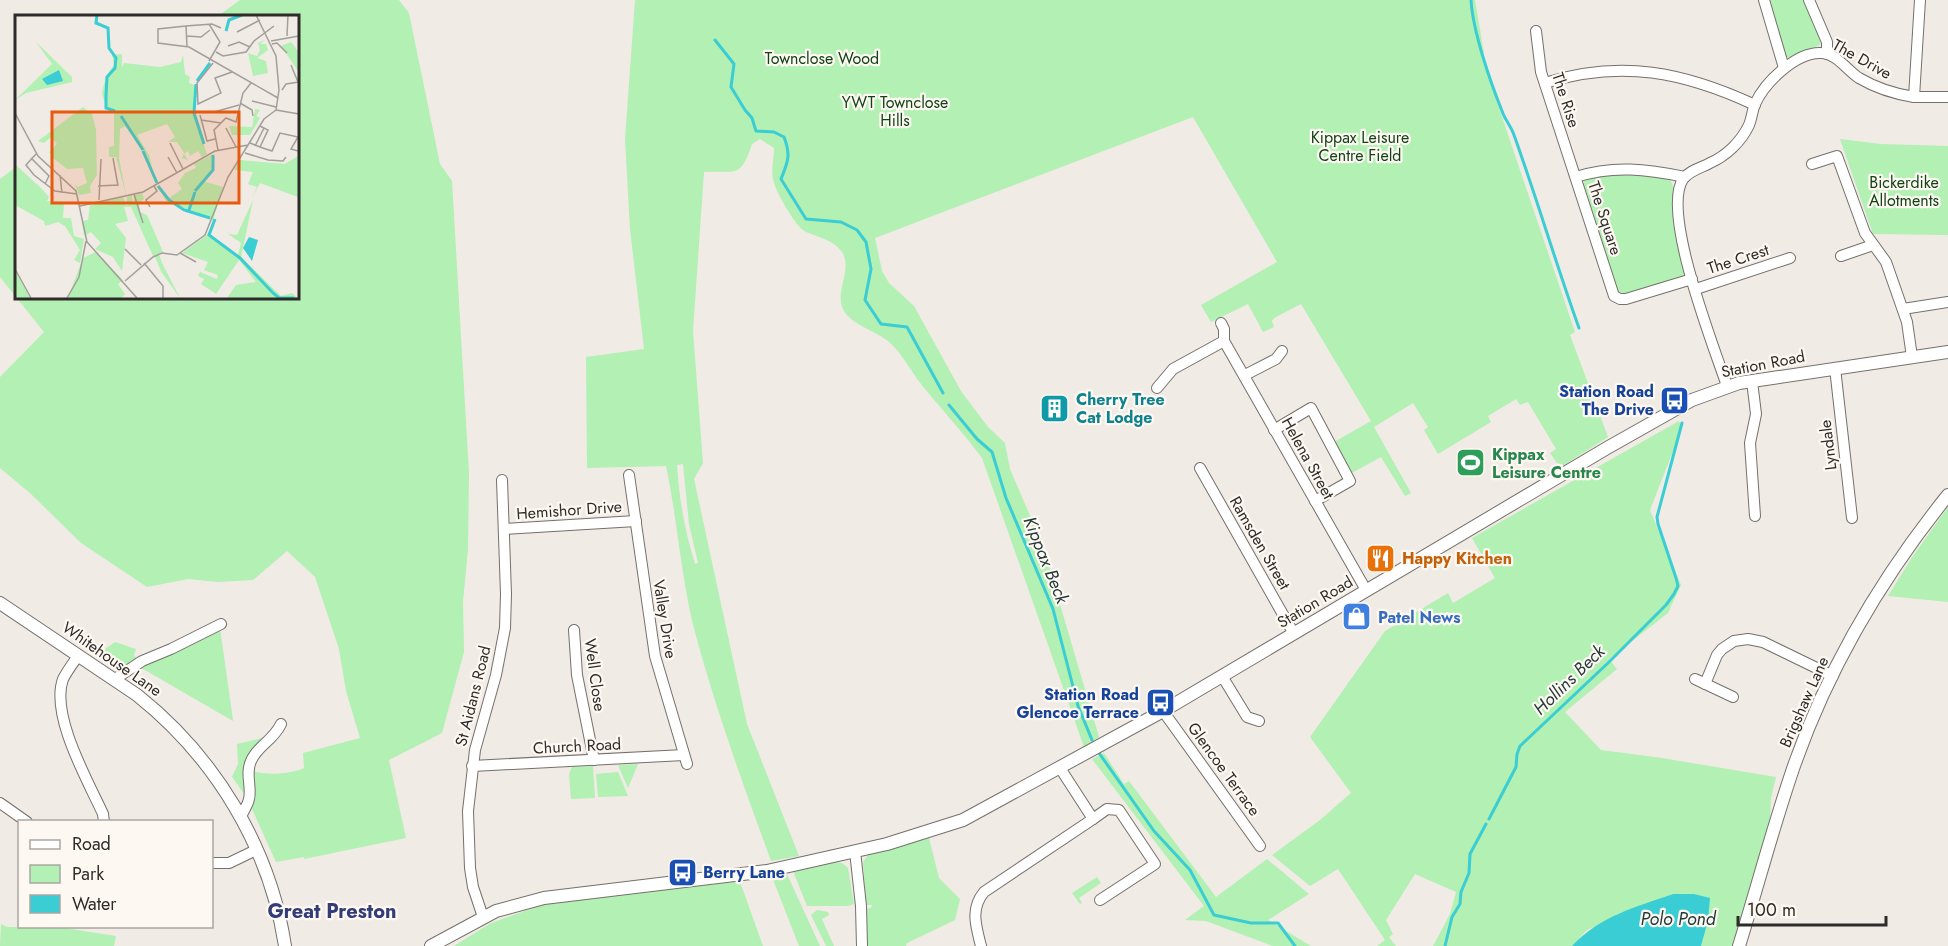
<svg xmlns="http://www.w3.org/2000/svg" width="1948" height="946" viewBox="0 0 1948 946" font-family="Jost,sans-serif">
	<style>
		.green { fill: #b2f0b3; fill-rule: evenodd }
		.water { fill: #3acdd3 }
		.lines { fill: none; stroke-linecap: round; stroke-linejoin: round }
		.stream { stroke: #3acdd3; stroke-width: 3 }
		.minor-casing { stroke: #75706b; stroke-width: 12 }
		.tertiary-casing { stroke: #75706b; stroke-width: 14 }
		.minor { stroke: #fff; stroke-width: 10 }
		.tertiary { stroke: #fff; stroke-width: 12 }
		.labels { text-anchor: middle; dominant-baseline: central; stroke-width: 4.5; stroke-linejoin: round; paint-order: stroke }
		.park-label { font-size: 16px; fill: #114317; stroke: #fef8f2 }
		.street-label { font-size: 16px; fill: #2e2c2a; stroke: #fef8f2 }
		.transit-label { font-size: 16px; font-weight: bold; fill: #164399; stroke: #fef8f2; text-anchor: end }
		.culture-label { font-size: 16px; font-weight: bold; fill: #0d838f; stroke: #fef8f2; text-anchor: start }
		.leisure-label { font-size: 16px; font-weight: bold; fill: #27864d; stroke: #fef8f2; text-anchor: start }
		.food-label { font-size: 16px; font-weight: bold; fill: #c56008; stroke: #fef8f2; text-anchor: start }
		.shop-label { font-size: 16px; font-weight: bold; fill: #366cbe; stroke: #fef8f2; text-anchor: start }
		.water-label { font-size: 18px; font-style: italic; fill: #233b3c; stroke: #fef8f2 }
		.quarter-label { font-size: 20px; font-weight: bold; fill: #323d77; stroke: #fef8f2 }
		.inset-river { fill: none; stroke: #3acdd3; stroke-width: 3 }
		.inset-road { fill: none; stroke: #a29f9a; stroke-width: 1.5 }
		.view { fill: #e8590c; fill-opacity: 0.15; stroke: #e8590c; stroke-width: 3 }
		.inset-edge { fill: none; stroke: #2e2c2a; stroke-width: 3 }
	</style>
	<rect width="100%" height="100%" fill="#f0ebe5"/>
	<!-- green -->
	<g class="green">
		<path d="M240 0H399L409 13 440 164 452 181 469 474 468 549 463 602 464 652 442 733 389 760 406 838 304 859V857L276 862 252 809V771C267 775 289 775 304 768L303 753 360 738 346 691 339 649 315 577 287 551 253 580 218 582 188 579 147 587 81 543 31 494 0 468V377L44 332 0 277V179L16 167V297H297V16H218Z"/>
		<path d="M635 0H1475L1484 53 1482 54 1483 61 1575 332 1570 335 1608 437 1564 465 1557 463 1550 453 1556 449 1528 402 1520 405 1516 399 1488 416 1491 422 1438 454 1424 430 1428 427 1413 403 1374 427 1411 493 1405 496 1381 457 1350 474 1334 442 1371 421 1301 304 1274 318 1272 321 1274 327 1263 332 1248 304 1211 322 1201 305 1277 262 1193 117 875 238 882 271 889 283 914 306 961 391 988 427 1005 443 1010 469 1037 532 1038 544 1047 560 1099 737 1084 747 982 458C963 432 941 409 921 384 910 370 902 353 888 341 875 331 856 326 846 314 831 295 854 271 842 252 832 238 816 238 803 230 795 225 774 189 773 179 771 170 774 158 774 148L760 139 752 144C740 180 736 170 704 172L693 331 703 463 694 479 747 724 799 856 771 861C744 787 717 713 696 636 681 581 678 522 666 466L587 468 586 357 644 349 630 229 625 139ZM683 464 689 524 698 563 695 564C685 532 679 498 677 465Z"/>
		<polygon points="1768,0 1803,0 1821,39 1820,45 1790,58 1785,56"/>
		<polygon points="1840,139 1881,144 1948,146 1948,235 1873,234"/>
		<polygon points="1629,172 1670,179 1675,191 1675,232 1685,272 1681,278 1625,296 1618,294 1582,185 1587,178"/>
		<polygon points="1679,421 1682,428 1650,510 1681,585 1668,613 1609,659 1617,669 1565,712 1601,750 1662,758 1776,777 1771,798 1770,821 1732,946 1701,946 1708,921 1673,894 1587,930 1572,946 1433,946 1450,914 1456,892 1415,874 1386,920 1393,934 1389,937 1396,946 1377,946 1385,940 1338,869 1310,886 1272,855 1320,820 1351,793 1310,737 1385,631 1448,593 1453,603 1495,578 1472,538"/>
		<polygon points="1948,507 1948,602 1888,596 1913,556"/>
		<polygon points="220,628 232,713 233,721 138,666"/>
		<polygon points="115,642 136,649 134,655 137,659 121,669 98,654"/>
		<polygon points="270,736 245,764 243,774 245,795 232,777 238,764 237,744"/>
		<polygon points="1104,753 1124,784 1129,781 1216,897 1267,859 1309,894 1268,920 1311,946 1273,946 1206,921 1185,920 1204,906 1092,759"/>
		<polygon points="638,764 628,788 618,765"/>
		<polygon points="593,766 595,798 571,799 569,774 572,767"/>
		<polygon points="618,772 628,796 598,797 596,774"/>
		<polygon points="929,838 939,878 960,899 955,920 907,943 906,946 866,946 866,909 871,908 872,905 866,905 863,862 868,855"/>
		<polygon points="833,862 842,863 848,868 854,904 848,906 807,906 793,871"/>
		<polygon points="786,872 820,946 799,946 772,877"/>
		<polygon points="1097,877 1101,883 1079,898 1082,903 1080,904 1072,893"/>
		<polygon points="739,879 763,946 454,946 491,923 544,904"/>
		<polygon points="817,910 828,912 829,915 822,919 834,946 826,946 811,915"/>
		<polygon points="1,924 7,927 58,927 116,936 114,946 0,946"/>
	</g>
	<!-- water -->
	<path class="water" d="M1673 894H1694L1710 898 1708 921 1701 946H1572C1600 916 1636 907 1673 894Z"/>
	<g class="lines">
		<!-- stream -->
		<g class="stream">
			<path d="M1471 0C1473 32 1490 81 1502 111 1505 120 1511 126 1514 135 1537 199 1556 264 1579 328"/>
			<path d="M715 40 734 64 731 87 745 110 752 118 756 131 774 132 784 137C791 155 788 162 781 179L806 219 841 222 857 230 866 242 871 269 865 300 881 324 907 327 943 393"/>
			<polyline points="949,405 977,439 992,452 1006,498 1053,609 1078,706 1092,740"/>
			<polyline points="1099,753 1154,831 1190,870 1214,915 1251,923 1278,923 1295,946"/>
			<polyline points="1489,819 1516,767 1517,754 1520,746 1608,663 1666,605 1674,594 1678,586 1676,578 1658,524 1657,517 1682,423"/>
			<polyline points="1445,946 1452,917 1460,904 1461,892 1469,873 1470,854 1486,824"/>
		</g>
		<defs>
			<g id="minor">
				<polyline points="1764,0 1784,68"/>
				<polyline points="1809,0 1827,42 1827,54"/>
				<polyline points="1536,31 1541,72 1614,296 1620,299 1626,299 1692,279"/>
				<path d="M1545 83C1621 59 1684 72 1755 105"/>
				<polyline points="1914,97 1948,97"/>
				<polyline points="1812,164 1837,156 1865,233 1886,262 1907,322 1912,357"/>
				<path d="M1576 177C1613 165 1647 169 1685 177"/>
				<polyline points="1841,256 1873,245"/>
				<polyline points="1696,289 1790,258"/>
				<polyline points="1903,309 1948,302"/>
				<polyline points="1221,323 1224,329 1224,341"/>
				<polyline points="1224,341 1366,590"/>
				<polyline points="1835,368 1852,518"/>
				<polyline points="1245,375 1276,359 1282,351"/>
				<polyline points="1752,381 1756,414 1750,443 1755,516"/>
				<path d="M1727 386C1714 347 1661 213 1683 179 1690 170 1701 168 1710 163 1726 156 1741 142 1749 125 1752 118 1752 111 1755 104 1765 82 1796 52 1821 53 1836 53 1847 70 1859 78 1876 88 1895 94 1914 97L1920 0"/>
				<polyline points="1157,388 1173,369 1224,341"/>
				<polyline points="1274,430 1311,408 1350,481 1315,501"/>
				<polyline points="1200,468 1294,634"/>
				<polyline points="629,475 655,656 687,764"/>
				<polyline points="504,529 636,521"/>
				<polyline points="574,630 577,675 594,760"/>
				<path d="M78 656C73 663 67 671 63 679 50 715 88 781 103 814L104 822"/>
				<polyline points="1222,676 1247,717 1259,721"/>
				<polyline points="115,679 142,661 171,649 221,624"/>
				<polyline points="1695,679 1733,697"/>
				<polyline points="1705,684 1717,655 1722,649 1734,641 1748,639 1763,642 1833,676"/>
				<polyline points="1163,711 1260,846"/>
				<polyline points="472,766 684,755"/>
				<polyline points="0,803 27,822"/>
				<path d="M241 817C243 811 248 805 249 799 252 787 245 774 251 761 258 745 273 741 281 724"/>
				<polyline points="1093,819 1107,809 1119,810 1155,864 1100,900"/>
				<polyline points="855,851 861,906 862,946"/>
				<polyline points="212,863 229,863 256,850"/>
				<polyline points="483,917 473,887 470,868 468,811 475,750 496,675 505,628 506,594 502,480"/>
				<path d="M981 946C976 926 970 909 984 892L1093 819 1060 768"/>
			</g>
			<g id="tertiary">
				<path d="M0 603 137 695C215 757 270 847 285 946"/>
				<polyline points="431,946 496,911 544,898 767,871 887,844 963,820 1163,711 1607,448 1692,400 1739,383 1948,352"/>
				<path d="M1739 946C1758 885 1774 823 1795 763 1830 664 1882 577 1948 495"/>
			</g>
		</defs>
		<!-- minor casing -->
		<use href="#minor" class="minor-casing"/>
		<!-- tertiary casing -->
		<use href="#tertiary" class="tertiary-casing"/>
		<!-- minor -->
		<use href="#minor" class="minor"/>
		<!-- tertiary -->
		<use href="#tertiary" class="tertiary"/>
	</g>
	<!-- icons -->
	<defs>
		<symbol id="bus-square" viewBox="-11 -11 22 22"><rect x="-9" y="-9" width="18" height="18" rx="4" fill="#1a4fb4" stroke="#fef8f2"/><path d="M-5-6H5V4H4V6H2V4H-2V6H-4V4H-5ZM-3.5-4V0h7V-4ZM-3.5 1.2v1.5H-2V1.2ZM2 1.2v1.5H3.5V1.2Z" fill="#fff"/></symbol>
		<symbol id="building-square" viewBox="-11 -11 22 22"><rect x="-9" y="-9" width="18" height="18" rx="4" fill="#0f9aa8" stroke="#fef8f2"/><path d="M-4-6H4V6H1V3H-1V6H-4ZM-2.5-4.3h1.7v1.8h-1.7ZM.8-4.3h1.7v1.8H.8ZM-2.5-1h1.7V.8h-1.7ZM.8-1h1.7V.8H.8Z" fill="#fff"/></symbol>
		<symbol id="stadium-square" viewBox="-11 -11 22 22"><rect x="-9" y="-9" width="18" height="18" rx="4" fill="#2e9e5b" stroke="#fef8f2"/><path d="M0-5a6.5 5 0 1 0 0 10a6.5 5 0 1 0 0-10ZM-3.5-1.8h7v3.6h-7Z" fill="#fff"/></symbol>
		<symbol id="restaurant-square" viewBox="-11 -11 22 22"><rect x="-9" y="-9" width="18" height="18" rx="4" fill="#e8710a" stroke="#fef8f2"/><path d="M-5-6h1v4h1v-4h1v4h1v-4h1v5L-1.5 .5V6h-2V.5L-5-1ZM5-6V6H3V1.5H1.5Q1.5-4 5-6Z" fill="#fff"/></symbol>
		<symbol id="shop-square" viewBox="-11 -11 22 22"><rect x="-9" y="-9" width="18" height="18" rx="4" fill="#3f7fe0" stroke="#fef8f2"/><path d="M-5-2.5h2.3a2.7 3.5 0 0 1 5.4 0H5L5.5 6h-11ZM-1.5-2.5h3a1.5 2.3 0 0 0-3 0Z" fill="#fff"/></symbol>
	</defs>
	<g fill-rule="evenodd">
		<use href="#bus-square" x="1658" y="384" width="33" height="33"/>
		<use href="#building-square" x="1038" y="392" width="33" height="33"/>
		<use href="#stadium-square" x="1454" y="446" width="33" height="33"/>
		<use href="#restaurant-square" x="1364" y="542" width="33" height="33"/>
		<use href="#shop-square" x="1340" y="600" width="33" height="33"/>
		<use href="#bus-square" x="1144" y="686" width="33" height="33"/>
		<use href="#bus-square" x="666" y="856" width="33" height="33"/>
	</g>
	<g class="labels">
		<!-- park labels -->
		<g class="park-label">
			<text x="822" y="58">Townclose Wood</text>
			<text x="895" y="102">YWT Townclose<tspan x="895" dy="18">Hills</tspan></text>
			<text x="1360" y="137">Kippax Leisure<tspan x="1360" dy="18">Centre Field</tspan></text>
			<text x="1904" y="182">Bickerdike<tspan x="1904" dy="18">Allotments</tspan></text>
		</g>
		<!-- street labels -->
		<g class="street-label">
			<text transform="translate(1862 59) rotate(29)">The Drive</text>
			<text transform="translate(1566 100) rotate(72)">The Rise</text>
			<text transform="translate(1605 218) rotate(72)">The Square</text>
			<text transform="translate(1738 259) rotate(-18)">The Crest</text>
			<text transform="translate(1763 364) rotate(-11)">Station Road</text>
			<text transform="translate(1828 445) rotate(-97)">Lyndale</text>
			<text transform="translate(1308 458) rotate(61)">Helena Street</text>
			<text transform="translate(569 510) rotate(-4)">Hemishor Drive</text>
			<text transform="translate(1260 543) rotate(60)">Ramsden Street</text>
			<text transform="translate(1315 602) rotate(-31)">Station Road</text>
			<text transform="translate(665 619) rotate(81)">Valley Drive</text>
			<text transform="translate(112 659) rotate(35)">Whitehouse Lane</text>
			<text transform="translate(595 675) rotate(82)">Well Close</text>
			<text transform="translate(473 696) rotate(-76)">St Aidans Road</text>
			<text transform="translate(1804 702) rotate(-66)">Brigshaw Lane</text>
			<text transform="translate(577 746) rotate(-3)">Church Road</text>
			<text transform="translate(1224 769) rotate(54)">Glencoe Terrace</text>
		</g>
		<!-- transit labels -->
		<g class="transit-label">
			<text x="1654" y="391">Station Road<tspan x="1654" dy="18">The Drive</tspan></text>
			<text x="1139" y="694">Station Road<tspan x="1139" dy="18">Glencoe Terrace</tspan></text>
			<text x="703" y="872" text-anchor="start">Berry Lane</text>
		</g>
		<!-- culture labels -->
		<g class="culture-label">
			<text x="1076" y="399">Cherry Tree<tspan x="1076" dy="18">Cat Lodge</tspan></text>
		</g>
		<!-- leisure labels -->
		<g class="leisure-label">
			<text x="1492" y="454">Kippax<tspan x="1492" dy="18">Leisure Centre</tspan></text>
		</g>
		<!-- food labels -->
		<g class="food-label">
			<text x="1402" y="558">Happy Kitchen</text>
		</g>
		<!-- shop labels -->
		<g class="shop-label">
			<text x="1378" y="617">Patel News</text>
		</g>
		<!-- water labels -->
		<g class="water-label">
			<text transform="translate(1046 560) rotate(68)">Kippax Beck</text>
			<text transform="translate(1569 680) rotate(-44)">Hollins Beck</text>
			<text x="1678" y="919">Polo Pond</text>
		</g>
		<!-- quarter labels -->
		<g class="quarter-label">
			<text x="332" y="911">Great Preston</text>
		</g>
	</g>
	<!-- overview -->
	<g transform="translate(15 15)">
		<rect width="284" height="284" fill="#f0ebe5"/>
		<path d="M250 25 245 29H251L253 35 242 43 251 46 253 58 238 61 233 38 242 41 245 35 243 28ZM21 27 57 62V67L11 78 0 85 37 49ZM276 27 283 36V56L266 31ZM107 39V52L109 48 145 52 166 47 168 40 170 59 175 62 174 68 181 71 180 103 192 139 187 142 183 136 175 141 173 136 169 139 173 145 167 143 169 138 162 127H153L160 122 152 109 122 120 134 140 141 169 132 141 110 111 105 114 104 143 111 180 101 142H94V132L99 131V97L91 93 87 78 91 61 99 50 97 40ZM68 92 77 99 81 115 82 160 75 171 76 178 64 180 60 169 63 172 72 168 68 153 52 154 38 143 34 137 42 129 36 122 29 128 23 126ZM240 94 245 95 241 101 245 103 235 120H217L214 111 237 112ZM199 139 196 146 199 154 188 166 208 172 198 205 151 186 142 170 154 183 167 174 163 168 170 158 181 153 179 149ZM283 141V182L245 168 237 183 242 172 233 169 238 157 219 155 225 145 270 149ZM1 150 27 174 34 182 32 186 49 187 48 203H56L59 221 69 224 65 248 59 245 65 235 50 211 43 207 30 211 29 206 0 190ZM127 178 129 184 124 188 125 197 132 200 148 237 138 241 116 192H109L113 206 100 209 111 223 107 256 98 242 80 234 86 228 76 217 69 221 67 206 73 205 75 190 108 182 112 192V182L117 180 118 189 120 180ZM238 185 226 242 266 281 277 278 283 283H212L221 270 241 267 224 245 201 279 186 269 189 264 183 261 185 257 202 264 203 260 189 255 193 247 167 238 192 220 200 204 194 219 223 240 226 228 213 219 222 220ZM81 237 108 265 103 269 110 279 107 283H53L68 243ZM144 239 147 248 165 283 147 258 140 242ZM0 256 15 283H0Z" fill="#b2f0b3"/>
		<path d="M44 55 48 66 32 70 27 64ZM234 222 243 225 237 246 228 233Z" fill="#3acdd3"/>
		<path class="inset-river" d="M82 0 81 8 93 13 94 33 101 43 100 53 92 62 91 80V93L100 96M211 16 214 5 227 0M182 66 195 48M181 69 179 98 189 129M106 101 128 135M128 136 142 168M143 171 154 185 169 195 195 203M180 176 198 155V140M174 195 180 177M200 204 194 220 225 243 258 278 264 283H279"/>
		<path class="inset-road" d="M241 0 261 41 264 75 261 95M171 11 143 14V28L174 32 263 83M222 17 245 5M172 21 186 22 195 15M272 21 273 0M256 26 284 21M257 29 262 28 272 38M172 31 171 11 197 9 206 13M213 31 224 27 235 32M201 37 208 41 231 37 239 26 259 11M194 46 205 27 194 9M198 48 182 68 183 89 206 78 200 63 217 57M276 50 283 67M267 75 271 69 284 67M237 86 261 92M225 88 237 95 238 101M261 95 284 99M199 97 224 90M0 98 23 141 61 176 72 227 122 283M185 100 192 126 200 124M186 105 206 108M211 113 221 132M155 128 168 154M235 128 245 132 253 115 245 111M240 131 249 113M245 132 257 136 265 118 283 122 276 134 283 136M203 135 199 115 211 103 221 107 228 78 236 68M230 138 253 145 268 146 271 142M21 139 11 150 19 160 40 176 62 179M153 142 162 158M16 143 34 161 30 169M98 143 103 171M45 160 47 178M83 171 103 170M119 179 128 208M84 185 86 144M65 191 128 177 200 136 233 130 249 104 261 95M135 192 131 185 142 176 139 171M110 234 126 250M165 238 181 247M129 248 148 271V283M0 254 16 283M110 266 138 242 147 238 162 240 190 220 213 162 233 130M52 283 64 262 71 226"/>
		<path class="view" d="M37 97H224V188H37Z"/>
		<rect width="284" height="284" class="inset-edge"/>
	</g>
	<!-- legend -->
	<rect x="18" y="820" width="195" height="108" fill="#fef8f2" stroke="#aba6a2" stroke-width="1.5"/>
	<rect x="30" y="840" width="30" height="9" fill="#ffffff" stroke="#aba6a2" stroke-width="1.5"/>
	<text x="72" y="850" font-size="18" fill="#2e2c2a">Road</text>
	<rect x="30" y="865" width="30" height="18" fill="#b2f0b3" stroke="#aba6a2" stroke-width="1.5"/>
	<text x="72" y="880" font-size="18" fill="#2e2c2a">Park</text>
	<rect x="30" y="895" width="30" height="18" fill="#3acdd3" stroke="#aba6a2" stroke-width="1.5"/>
	<text x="72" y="910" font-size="18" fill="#2e2c2a">Water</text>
	<!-- scale -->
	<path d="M1738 916v9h148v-9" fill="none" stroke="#2e2c2a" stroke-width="3"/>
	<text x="1747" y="916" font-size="18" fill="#2e2c2a" stroke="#fef8f2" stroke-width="4.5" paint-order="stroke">100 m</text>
</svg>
